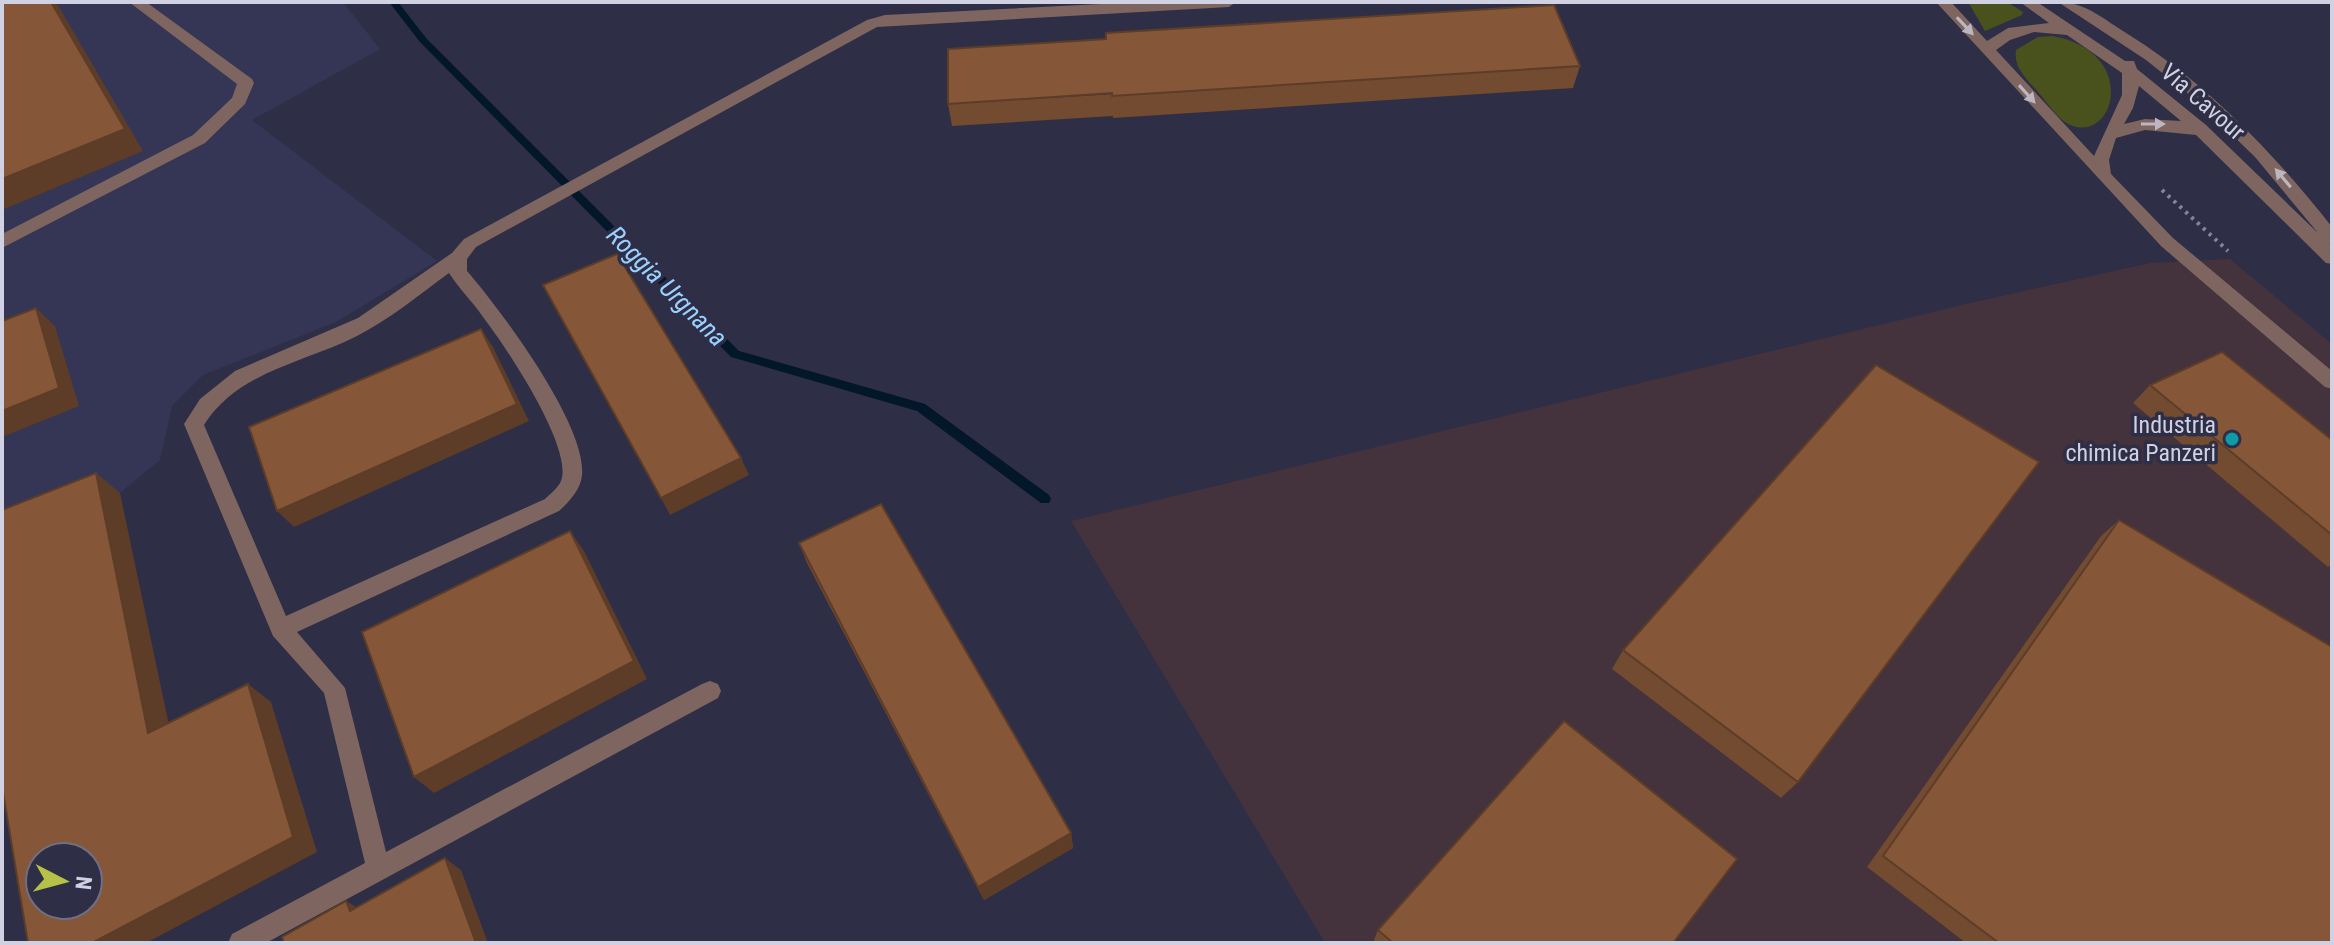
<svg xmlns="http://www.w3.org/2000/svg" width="2334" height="945" viewBox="0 0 2334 945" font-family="'Roboto Condensed',sans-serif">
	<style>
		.industrial { fill: #44323c }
		.built { fill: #353555 }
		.green { fill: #49511d }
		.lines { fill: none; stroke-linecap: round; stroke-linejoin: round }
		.stream { fill: #021729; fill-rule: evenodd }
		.path { stroke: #85859a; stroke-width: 4; stroke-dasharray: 3 5; stroke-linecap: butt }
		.minor { fill: #7e655f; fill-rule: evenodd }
		.wall { fill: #724b30 }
		.shaded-wall { fill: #5d3d27 }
		.building { fill: #855738; stroke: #5d3d27; stroke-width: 2; fill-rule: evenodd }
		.oneway { fill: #bcb6c1 }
		.culture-dot { fill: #0f9aa8; stroke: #2e2e47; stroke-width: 3 }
		.labels { text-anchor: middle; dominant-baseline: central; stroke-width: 7; stroke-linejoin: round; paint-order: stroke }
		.street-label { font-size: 24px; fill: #d0d1e2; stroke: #2e2e47 }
		.poi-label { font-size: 24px; fill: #d0d1e2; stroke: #2e2e47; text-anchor: end }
		.water-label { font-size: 26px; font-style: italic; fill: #9bd1fe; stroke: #2e2e47 }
	</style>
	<rect width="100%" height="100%" fill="#2e2e47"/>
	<!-- industrial -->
	<polygon class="industrial" points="2230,259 2332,344 2332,943 1325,943 1071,521 1970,303 2150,263"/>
	<!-- built -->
	<polygon class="built" points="2,2 343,2 380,49 252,120 437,261 336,322 203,375 172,406 160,460 120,493 2,542"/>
	<!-- green -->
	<g class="green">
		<polygon points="1968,2 2007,2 2023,12 2022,15 1985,31"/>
		<path d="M2053 36C2138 52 2116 140 2073 126 2059 122 2048 103 2038 92 2028 80 2013 68 2016 50L2038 37Z"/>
	</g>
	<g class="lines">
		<!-- stream -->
		<polygon class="stream" points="389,2 398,2 426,38 739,351 925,404 1049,495 1051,499 1049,503 1041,503 917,411 731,357 420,42"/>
		<!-- path -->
		<polyline class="path" points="2162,190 2228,251"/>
		<!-- minor -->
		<g class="minor">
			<polygon points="129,2 146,2 252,79 254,83 245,104 205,143 2,248 2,234 193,135 232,98 237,84"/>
			<path d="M1141 2H1236L1229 7 877 27 476 247 467 259V271C500 309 587 425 582 475 581 489 569 502 559 511L297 632 345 688 386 852 702 684 710 681 718 684 721 691 718 698 266 943H228L232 934 365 863 324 693 273 636 184 424 200 399 235 371 358 318 452 253 464 239 867 20 885 15ZM449 273C459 289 473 302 483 317 504 344 574 448 561 481 558 488 550 494 545 499L286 616 204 425C238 371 304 363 357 336 390 319 419 295 449 273Z"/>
			<path d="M1936 2H1951L1987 41 2008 28 2049 23 2020 2H2037L2125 61H2134L2137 69 2206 125 2318 233 2255 157 2195 99 2146 60 2058 2C2084 2 2101 17 2123 31 2206 82 2272 151 2332 227V245L2329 244 2332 247V264L2326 263 2196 135 2145 130 2116 138 2109 160 2111 174 2173 238 2332 371V389L2325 387 2161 246ZM2034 32 2067 35 2122 73V95L2094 156 1996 50 2010 40ZM2139 86 2181 121 2145 119 2124 124 2133 108Z"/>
		</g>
	</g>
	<!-- wall -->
	<g class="wall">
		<polygon points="1580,66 1573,88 1113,118 1113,116 952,126 948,104"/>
		<polygon points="2150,385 2332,440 2332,564 2328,567 2133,403"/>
		<polygon points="2119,520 2332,943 1966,943 1867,867 2101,536"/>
		<polygon points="799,543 1071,833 1073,848 984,900 807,563"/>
		<polygon points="1623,650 1798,782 1781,798 1612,669"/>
		<polygon points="1378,930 1673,943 1377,943 1374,940"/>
	</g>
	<!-- shaded-wall -->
	<g class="shaded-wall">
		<polygon points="51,2 56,2 143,151 2,210 2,179"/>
		<polygon points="36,308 55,326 79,406 2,437 2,411"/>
		<polygon points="481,329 493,347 529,421 294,527 277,511"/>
		<polygon points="741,458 749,475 670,515 661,498"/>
		<polygon points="96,473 120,493 174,749 148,733"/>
		<polygon points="570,531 584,551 647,679 434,793 414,777"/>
		<polygon points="248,684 271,702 317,852 146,943 92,943"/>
		<polygon points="1071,833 1073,848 984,900 978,887"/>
		<polygon points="445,858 461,870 488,943 476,943"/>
		<polygon points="346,901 365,912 350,911"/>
	</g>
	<!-- building -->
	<g class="building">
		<polygon points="2,2 51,2 125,129 2,179"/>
		<polygon points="1554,5 1580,66 1112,96 1112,93 948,104 948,49 1106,39 1106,33"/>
		<polygon points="617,254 741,458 661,498 543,285"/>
		<polygon points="36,308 59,388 2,411 2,321"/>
		<polygon points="481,329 517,404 277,511 249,427"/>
		<polygon points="2222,352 2332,440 2332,535 2150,385"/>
		<polygon points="1876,365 2039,462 1798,782 1623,650"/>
		<path d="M96 473 148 733 248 684 293 837 92 943H28L2 786V510ZM40 857H88V905H40Z"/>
		<polygon points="881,504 1071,833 978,887 799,543"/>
		<polygon points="2119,520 2332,647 2332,943 1999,943 1883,856"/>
		<polygon points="570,531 634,661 414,777 362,632"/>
		<polygon points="1564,721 1737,859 1673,943 1393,943 1378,930"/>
		<polygon points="445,858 476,943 284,943 282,937 346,901 350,911"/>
	</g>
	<!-- one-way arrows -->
	<defs><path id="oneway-solid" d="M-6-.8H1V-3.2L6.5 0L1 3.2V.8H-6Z" transform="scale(2)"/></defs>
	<g class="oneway">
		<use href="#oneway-solid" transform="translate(1965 26) rotate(47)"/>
		<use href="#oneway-solid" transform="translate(2027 94) rotate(48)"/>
		<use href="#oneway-solid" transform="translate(2153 124)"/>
		<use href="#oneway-solid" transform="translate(2283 178) rotate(-130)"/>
	</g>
	<!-- markers -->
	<circle class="culture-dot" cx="2232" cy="439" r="8"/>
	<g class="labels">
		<!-- street labels -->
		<g class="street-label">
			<text transform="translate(2203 102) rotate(41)">Via Cavour</text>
		</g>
		<!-- poi labels -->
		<g class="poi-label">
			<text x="2216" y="425">Industria<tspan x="2216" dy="28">chimica Panzeri</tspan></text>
		</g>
		<!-- water labels -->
		<g class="water-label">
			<text transform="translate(667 286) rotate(45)">Roggia Urgnana</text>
		</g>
	</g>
	<!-- border -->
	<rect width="2334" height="945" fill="none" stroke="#d0d1e2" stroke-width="8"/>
	<!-- north arrow -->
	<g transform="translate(64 881) rotate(96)"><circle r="38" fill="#2e2e47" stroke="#6f6f85" stroke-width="2"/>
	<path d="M0-6L14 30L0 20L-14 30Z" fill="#b6c148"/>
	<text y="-12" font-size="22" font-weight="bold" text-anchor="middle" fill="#d0d1e2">N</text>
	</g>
</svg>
